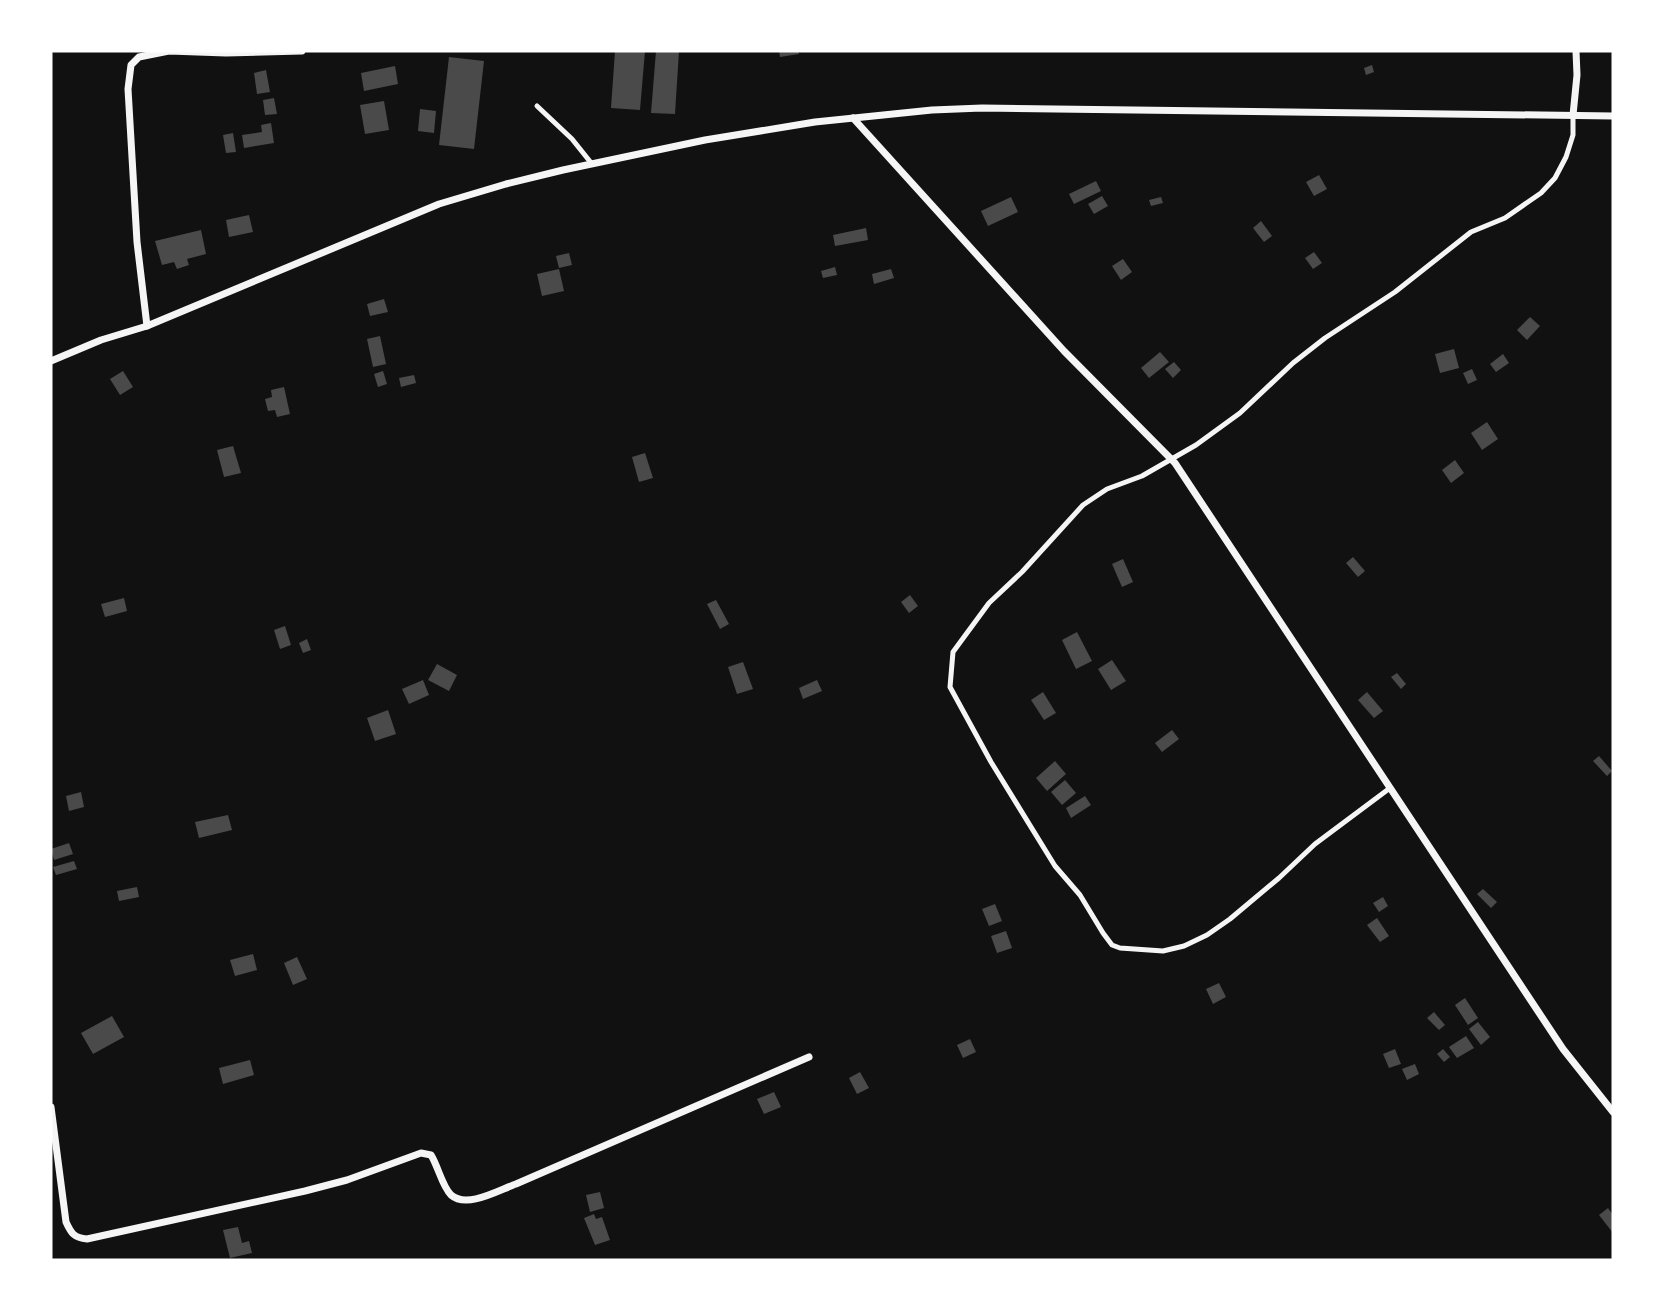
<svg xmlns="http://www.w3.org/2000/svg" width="1664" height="1311" viewBox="0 0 1664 1311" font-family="Raleway,sans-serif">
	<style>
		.building { fill: #4a4a4a }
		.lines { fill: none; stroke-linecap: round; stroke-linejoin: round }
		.service { stroke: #f5f5f5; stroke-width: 5 }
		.minor { stroke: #f5f5f5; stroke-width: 7 }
	</style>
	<rect width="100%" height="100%" fill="#111"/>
	<!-- building -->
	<g class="building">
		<polygon points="615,51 645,51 640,110 611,108"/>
		<polygon points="656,51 679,51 675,114 651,113"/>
		<polygon points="779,51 798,51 799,54 780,57"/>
		<polygon points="449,57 484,61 474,149 439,145"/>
		<polygon points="1372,65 1374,72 1366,75 1364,68"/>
		<polygon points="395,66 398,84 364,91 361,73"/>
		<polygon points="266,70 270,92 257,94 254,73"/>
		<polygon points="274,98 277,114 265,115 263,100"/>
		<polygon points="384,101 389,130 365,134 360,105"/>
		<polygon points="420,109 436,111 434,133 418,131"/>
		<polygon points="271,123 274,143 244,148 242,135 262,132 261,125"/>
		<polygon points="233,133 236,152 226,153 223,135"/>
		<polygon points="1319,175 1327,189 1314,196 1306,182"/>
		<polygon points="1096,181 1101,191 1074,204 1069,194"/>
		<polygon points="1102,196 1108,206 1094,214 1088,204"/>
		<polygon points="1011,197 1018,212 988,226 981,211"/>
		<polygon points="1161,197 1163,203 1151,206 1149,200"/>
		<polygon points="249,215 253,232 229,237 226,220"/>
		<polygon points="1261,221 1272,236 1264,242 1253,228"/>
		<polygon points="866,228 868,240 835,246 833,235"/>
		<polygon points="201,230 206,254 187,259 189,265 177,269 174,262 162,265 155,241"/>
		<polygon points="1314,252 1322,263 1313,269 1305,258"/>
		<polygon points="569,253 572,265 559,268 556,256"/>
		<polygon points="1123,259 1132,272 1121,280 1112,266"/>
		<polygon points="835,267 837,275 823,278 821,271"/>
		<polygon points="559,269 564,291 542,296 537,274"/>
		<polygon points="891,269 894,278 874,284 872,274"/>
		<polygon points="384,299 388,312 370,316 367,304"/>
		<polygon points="1530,317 1540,326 1527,340 1517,330"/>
		<polygon points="380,336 386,364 373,367 367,339"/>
		<polygon points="1454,349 1459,368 1440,373 1435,354"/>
		<polygon points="1160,352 1169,362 1149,378 1141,368"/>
		<polygon points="1503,354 1509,363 1496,372 1490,364"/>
		<polygon points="1174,362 1181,370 1173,378 1165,369"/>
		<polygon points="1472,369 1477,380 1468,384 1463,373"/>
		<polygon points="123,371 133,387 120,395 110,379"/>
		<polygon points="383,371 387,384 378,387 374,374"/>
		<polygon points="414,375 416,383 401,387 399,378"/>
		<polygon points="284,387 290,414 277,417 275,410 268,411 265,399 272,397 271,390"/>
		<polygon points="1487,422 1498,439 1482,450 1471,433"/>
		<polygon points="233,446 241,473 224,477 217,450"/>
		<polygon points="645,453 653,478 639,482 632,457"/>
		<polygon points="1455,460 1464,473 1451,483 1442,470"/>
		<polygon points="1353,557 1365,571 1358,577 1346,563"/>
		<polygon points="1123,559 1133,582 1122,587 1112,564"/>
		<polygon points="910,595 918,606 909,613 901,602"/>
		<polygon points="124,598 127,611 105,617 101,604"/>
		<polygon points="716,600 729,624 720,629 707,604"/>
		<polygon points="285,626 291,645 280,649 274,630"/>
		<polygon points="1077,632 1092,661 1076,669 1062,640"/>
		<polygon points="307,639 311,650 303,653 299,643"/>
		<polygon points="1112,660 1126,681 1111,690 1098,669"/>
		<polygon points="743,662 753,689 737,694 728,667"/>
		<polygon points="437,664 457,675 449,691 428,680"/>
		<polygon points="1397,673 1406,684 1401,689 1391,677"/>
		<polygon points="423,680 429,695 409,704 402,689"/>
		<polygon points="817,680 822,691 803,699 799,688"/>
		<polygon points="1043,692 1056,713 1044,720 1031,700"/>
		<polygon points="1367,692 1383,711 1374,718 1358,700"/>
		<polygon points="388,710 396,734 375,741 367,718"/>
		<polygon points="1172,730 1179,739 1162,752 1155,743"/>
		<polygon points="1599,756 1612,771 1607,776 1593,761"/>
		<polygon points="1055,761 1066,774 1047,791 1036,778"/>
		<polygon points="1065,780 1076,793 1062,805 1051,792"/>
		<polygon points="81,792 84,807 69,811 66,796"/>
		<polygon points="1085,796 1091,805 1071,818 1066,808"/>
		<polygon points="228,815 232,830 199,838 195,822"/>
		<polygon points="69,843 73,854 54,860 51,849"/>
		<polygon points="74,861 77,869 56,875 53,867"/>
		<polygon points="137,887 139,897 119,901 117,891"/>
		<polygon points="1483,889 1497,902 1491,908 1477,894"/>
		<polygon points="1383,897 1388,906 1379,912 1373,903"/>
		<polygon points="995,904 1002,921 989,926 982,909"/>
		<polygon points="1377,918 1389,936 1380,942 1367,925"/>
		<polygon points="1006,931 1012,948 997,953 991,936"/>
		<polygon points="253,954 257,970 235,976 230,960"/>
		<polygon points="297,957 307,979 293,985 284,963"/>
		<polygon points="1219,983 1226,997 1213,1004 1206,989"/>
		<polygon points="1465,998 1478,1018 1468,1025 1455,1005"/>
		<polygon points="1434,1012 1445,1025 1439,1030 1427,1018"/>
		<polygon points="112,1016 124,1037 93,1054 81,1033"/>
		<polygon points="1478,1022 1490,1037 1481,1045 1469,1029"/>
		<polygon points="1466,1036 1474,1048 1457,1058 1449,1047"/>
		<polygon points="970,1039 976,1052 963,1058 957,1045"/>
		<polygon points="1395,1049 1401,1064 1389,1068 1383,1054"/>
		<polygon points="1443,1049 1450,1057 1444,1062 1437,1054"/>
		<polygon points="250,1060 254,1075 223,1084 219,1068"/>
		<polygon points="1415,1064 1419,1074 1407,1080 1402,1069"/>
		<polygon points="860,1072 869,1088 857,1094 849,1078"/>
		<polygon points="774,1092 781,1107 764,1114 757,1099"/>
		<polygon points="600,1192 604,1208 590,1212 586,1195"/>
		<polygon points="1608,1208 1613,1215 1613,1233 1599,1215"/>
		<polygon points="594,1214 596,1219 602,1217 610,1240 595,1245 584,1218"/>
		<polygon points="238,1227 242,1243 249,1241 252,1253 230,1258 223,1230"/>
	</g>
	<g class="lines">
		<!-- service -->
		<g class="service">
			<polyline points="537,106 572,139 592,164"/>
			<polyline points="1390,788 1315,844 1279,878 1230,919 1207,935 1184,946 1163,951 1120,948 1112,945 1103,933 1080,895 1055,866 991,762 950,687 953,652 989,603 1022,572 1083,505 1107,489 1142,476 1196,445 1240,413 1293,363 1325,338 1395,292 1471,232 1505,218 1541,193 1555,178 1566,157 1573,135 1573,115"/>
		</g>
		<!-- minor -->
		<g class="minor">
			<polyline points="1573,115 1577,75 1576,51"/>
			<polyline points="853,118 1064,351 1175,463 1563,1049 1613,1112"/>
			<polyline points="147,326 137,242 128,89 131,65 139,57 169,51 226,53 302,51"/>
			<polyline points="51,361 101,340 147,326 439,204 506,184 563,170 705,140 815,122 932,110 982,108 1613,116"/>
			<path d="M51 1107 66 1222C71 1233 74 1238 87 1239L305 1191 347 1180 421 1153 431 1155C438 1166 442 1186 451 1195 467 1209 499 1190 516 1184L809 1057"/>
		</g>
	</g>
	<!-- border -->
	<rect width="1664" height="1311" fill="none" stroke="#ffffff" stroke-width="105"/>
</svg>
